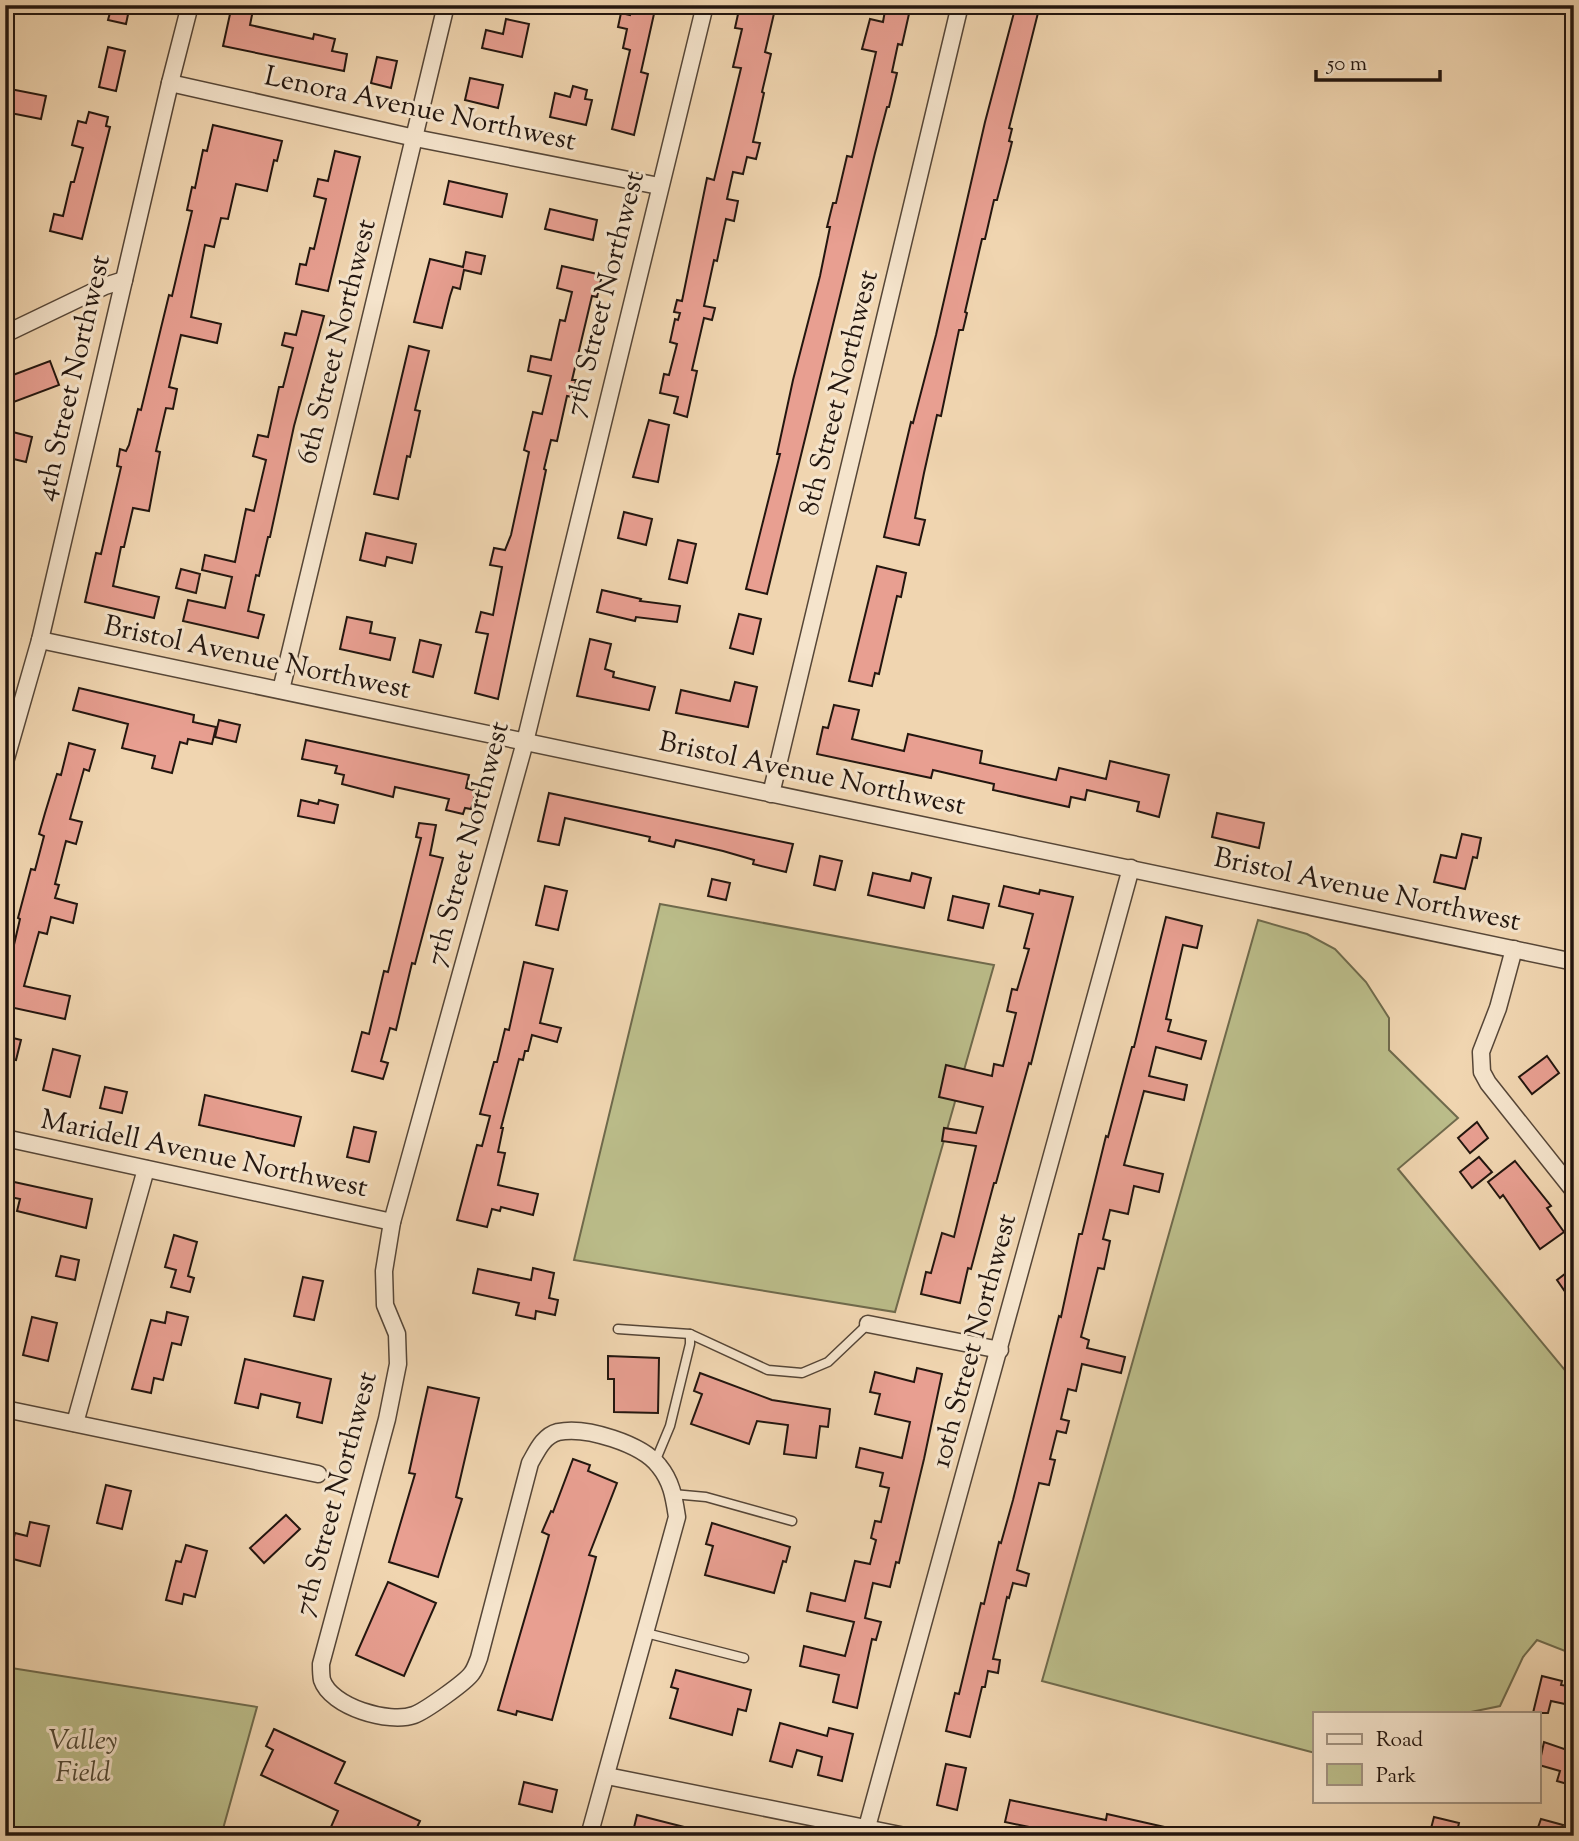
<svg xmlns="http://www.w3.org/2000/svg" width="1579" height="1841" viewBox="0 0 1579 1841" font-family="'Sorts Mill Goudy',serif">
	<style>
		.green { fill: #bbbd8a; stroke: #6f6a4c; stroke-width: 2 }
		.building { fill: #e89f91; stroke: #23160f; stroke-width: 2 }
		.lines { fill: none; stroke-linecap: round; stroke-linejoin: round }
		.service-casing { stroke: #564637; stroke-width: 11 }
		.minor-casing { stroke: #564637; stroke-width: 19 }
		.service { stroke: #f5e4cc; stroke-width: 8 }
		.minor { stroke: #f5e4cc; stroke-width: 16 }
		.labels { text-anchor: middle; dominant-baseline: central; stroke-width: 6; stroke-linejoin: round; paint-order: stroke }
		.street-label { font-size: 28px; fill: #23160f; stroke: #f5e4cc }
		.park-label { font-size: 28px; font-style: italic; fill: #514834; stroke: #f5e4cc }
	</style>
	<rect width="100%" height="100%" fill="#f0d5b0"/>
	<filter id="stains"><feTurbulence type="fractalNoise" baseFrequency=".00286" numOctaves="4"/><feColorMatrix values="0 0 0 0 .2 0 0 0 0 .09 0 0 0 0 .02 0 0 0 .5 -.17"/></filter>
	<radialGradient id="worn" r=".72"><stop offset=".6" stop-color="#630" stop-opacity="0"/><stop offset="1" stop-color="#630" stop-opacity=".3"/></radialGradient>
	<!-- green -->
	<g class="green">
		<polygon points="660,904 994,965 895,1312 574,1260"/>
		<polygon points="1258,920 1307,934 1335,949 1366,982 1389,1018 1389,1050 1458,1118 1398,1169 1574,1381 1574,1630 1565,1651 1537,1640 1523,1657 1500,1706 1466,1713 1315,1713 1315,1753 1042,1681"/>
		<polygon points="5,1667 257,1707 221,1836 5,1836"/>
	</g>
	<!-- building -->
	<g class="building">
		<polygon points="112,5 130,5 126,24 108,20"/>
		<polygon points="232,5 254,5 250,25 313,39 314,34 335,39 332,51 347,54 344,71 223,46"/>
		<polygon points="633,5 656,5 641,72 648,74 634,135 612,129 630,50 623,48 627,29 618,27 621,13 630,15"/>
		<polygon points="740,5 776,5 765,52 771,54 762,92 764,93 753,142 760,143 756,159 747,157 743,174 733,172 727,199 738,201 734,221 726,219 717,261 714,260 704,306 715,308 712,320 704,318 692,370 697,371 687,417 674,413 678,397 660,393 664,374 669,375 677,344 670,342 675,319 678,320 680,313 674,312 677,300 682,301 707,178 714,180 741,68 733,67 742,29 735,28"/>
		<polygon points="886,5 911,5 902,45 898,44 892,72 897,73 889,107 887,107 875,153 767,594 746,589 780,454 777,454 793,380 820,276 830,227 827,227 833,203 836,203 847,156 852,157 876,52 862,49 870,19 883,22"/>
		<polygon points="1016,5 1040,5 1009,128 1012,129 1009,141 1012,142 1008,158 997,200 994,200 985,239 982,239 965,312 967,313 963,330 959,330 941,416 937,415 924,473 915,518 925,520 919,545 884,537 911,422 913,423 936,335 985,122"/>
		<polygon points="506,19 529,24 522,57 482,48 486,30 503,34"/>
		<polygon points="108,47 125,51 116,91 99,87"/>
		<polygon points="377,57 397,61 391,88 371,83"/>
		<polygon points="470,78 503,85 498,108 465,100"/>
		<polygon points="573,86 587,90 585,99 592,100 586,125 550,117 555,93 570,97"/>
		<polygon points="5,88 46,96 41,119 5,112"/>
		<polygon points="89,112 108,117 106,126 110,127 82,239 50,231 54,214 63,216 71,182 74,182 83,148 72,145 78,121 86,123"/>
		<polygon points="213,125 282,141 277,161 274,160 267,191 236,184 228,219 221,218 214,247 205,245 191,317 221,324 217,343 181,335 169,387 177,389 173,409 166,408 156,451 160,452 149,511 133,508 124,547 121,547 113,586 159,597 154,618 85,602 96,553 101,554 121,467 117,466 120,449 126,451 129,445 138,409 141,410 169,295 172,296 192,211 187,210 192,187 195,188 203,150 207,151"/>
		<polygon points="335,151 360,157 328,291 296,284 300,264 306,265 310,248 314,249 326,199 314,196 318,179 328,181"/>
		<polygon points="449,181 507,194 502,217 444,204"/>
		<polygon points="550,209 597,220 593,240 545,229"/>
		<polygon points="466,252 485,256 481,274 464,270 460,289 453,287 450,296 442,328 414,322 430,259 463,267"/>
		<polygon points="562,266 602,275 597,297 592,296 572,380 576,380 572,397 567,396 557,441 551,440 544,469 546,470 498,699 475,693 488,634 476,632 481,612 493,615 502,567 490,565 494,548 505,550 511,535 529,452 524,450 533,412 542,414 551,376 528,371 531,356 551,360 560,320 565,321 572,292 557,288"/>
		<polygon points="302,311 324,316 294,426 270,537 268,537 259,576 256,575 248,611 264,615 258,638 183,621 188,600 225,608 232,577 202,570 205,555 235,562 246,509 254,511 266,460 253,456 258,435 268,437 279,387 283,387 293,348 282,345 285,333 296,335"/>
		<polygon points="409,346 429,351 415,410 420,411 410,457 407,456 398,499 374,494"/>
		<polygon points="50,361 59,385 11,403 5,387 5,378"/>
		<polygon points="649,420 669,425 658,482 633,477"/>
		<polygon points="5,430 32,437 26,462 5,457"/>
		<polygon points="624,512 652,519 646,545 618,538"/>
		<polygon points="366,533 416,544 412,563 387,557 385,566 360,560"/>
		<polygon points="678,540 696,544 687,583 669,579"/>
		<polygon points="877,566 906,573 901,597 897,596 879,674 875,673 872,686 849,681"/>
		<polygon points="181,569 200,574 196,593 176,588"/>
		<polygon points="602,590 641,599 640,601 680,606 677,622 636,617 635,621 597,612"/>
		<polygon points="739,614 761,619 753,654 730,648"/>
		<polygon points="347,617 372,622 370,633 395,638 390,660 340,649"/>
		<polygon points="590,639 611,644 605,669 614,672 613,677 655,687 649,710 577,696"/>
		<polygon points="420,640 441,645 433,677 413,672"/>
		<polygon points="735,682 757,687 748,727 676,713 681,690 730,701"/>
		<polygon points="79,688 194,715 193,722 216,727 212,744 188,739 187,744 180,742 172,773 152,768 155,756 122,748 128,724 73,710"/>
		<polygon points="834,705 859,710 852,739 904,751 908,734 982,751 980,763 1056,780 1059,768 1106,779 1110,761 1169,775 1159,817 1137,811 1139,802 1087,790 1085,800 1071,797 1069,807 993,790 994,784 933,770 931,778 817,754 823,727 828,728"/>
		<polygon points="219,720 240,725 236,742 215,737"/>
		<polygon points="306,740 469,775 466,788 476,791 471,809 465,808 463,814 446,810 449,799 395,787 393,797 342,784 344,775 335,773 337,766 302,759"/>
		<polygon points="69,743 95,750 89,771 84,769 70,819 82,822 76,844 66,841 55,884 59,885 55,898 77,904 73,923 51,917 47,934 39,932 24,986 70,996 65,1019 5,1006 5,962 9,948 13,949 20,919 18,918 31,869 35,870 44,836 39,834 45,813 57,774 61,775"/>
		<polygon points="549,793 793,844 786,872 753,864 754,860 723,851 676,840 674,847 649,841 650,837 565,818 559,845 538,841"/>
		<polygon points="301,800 318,804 319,800 338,805 334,823 298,816"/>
		<polygon points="1217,813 1264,823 1259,848 1212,837"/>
		<polygon points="419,823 436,825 430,855 443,858 415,964 412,963 396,1030 390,1028 381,1061 388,1063 383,1079 352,1071 362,1032 369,1034 384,971 388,972 421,838 416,837"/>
		<polygon points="1462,834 1481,838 1477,858 1473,857 1465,889 1434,882 1441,855 1456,858"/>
		<polygon points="820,856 842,861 835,890 814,885"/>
		<polygon points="873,873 910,881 912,873 931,878 924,908 868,895"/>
		<polygon points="712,879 730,883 726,900 708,896"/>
		<polygon points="545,886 567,891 558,930 536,925"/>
		<polygon points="1004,886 1039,894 1040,890 1073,897 1031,1064 1029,1063 996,1183 994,1183 971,1269 968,1268 960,1303 921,1294 926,1272 931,1273 942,1233 954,1237 976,1146 942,1141 944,1128 976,1133 983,1107 939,1097 946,1065 992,1076 994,1064 1003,1066 1016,1013 1007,1011 1012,989 1017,990 1029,949 1024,948 1033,914 999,906"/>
		<polygon points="953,896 989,904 983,928 948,920"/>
		<polygon points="1166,917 1202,926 1197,948 1183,945 1166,1019 1171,1020 1168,1031 1206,1041 1201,1059 1156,1047 1149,1076 1187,1085 1184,1100 1144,1091 1124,1165 1163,1174 1159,1192 1134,1186 1128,1214 1110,1210 1103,1239 1110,1241 1104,1269 1098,1268 1081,1337 1089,1340 1087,1348 1125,1357 1121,1373 1082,1364 1076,1391 1068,1389 1061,1419 1069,1421 1066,1433 1057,1431 1050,1459 1055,1460 1049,1485 1039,1483 1017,1570 1029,1574 1026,1586 1013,1583 1009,1598 1007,1597 993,1659 1000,1660 998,1673 988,1671 985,1687 982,1687 970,1737 946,1731 955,1693 959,1694 981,1603 984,1604 999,1542 1001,1543 1013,1500 1059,1316 1061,1317 1079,1234 1082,1234 1106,1136 1108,1137 1132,1047 1134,1047"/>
		<polygon points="524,962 553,969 540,1023 561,1028 557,1042 532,1035 528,1051 525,1051 523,1060 519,1059 501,1128 503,1128 498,1152 505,1153 498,1185 538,1194 533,1215 501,1207 500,1211 492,1209 487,1227 457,1220 477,1145 482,1146 490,1116 480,1114 494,1062 497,1062 505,1029 509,1030"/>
		<polygon points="5,1036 21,1040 16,1060 5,1058"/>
		<polygon points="53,1049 80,1056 70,1097 43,1090"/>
		<polygon points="1547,1056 1559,1073 1532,1094 1519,1077"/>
		<polygon points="105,1087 127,1092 122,1113 100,1108"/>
		<polygon points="205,1095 301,1117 294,1146 199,1125"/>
		<polygon points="1477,1122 1488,1138 1470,1153 1458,1138"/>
		<polygon points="354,1127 376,1132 369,1162 347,1157"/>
		<polygon points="1479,1157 1492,1172 1472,1188 1460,1172"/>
		<polygon points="1515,1161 1551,1206 1547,1208 1564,1232 1540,1249 1503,1195 1500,1198 1488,1182"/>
		<polygon points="5,1180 92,1199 86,1228 17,1211 20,1199 5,1196"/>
		<polygon points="174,1235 197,1242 188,1276 194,1278 190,1292 171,1287 176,1270 165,1267"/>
		<polygon points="61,1256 79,1260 75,1280 56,1276"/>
		<polygon points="1574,1267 1574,1287 1566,1293 1557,1280"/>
		<polygon points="533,1268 554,1273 549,1298 558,1300 555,1315 536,1311 535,1319 516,1315 519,1303 473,1293 478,1269 531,1280"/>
		<polygon points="303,1277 323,1281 314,1320 294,1316"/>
		<polygon points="167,1312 188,1317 181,1345 172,1343 163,1380 154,1378 151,1393 132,1389 151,1320 165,1323"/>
		<polygon points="32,1317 57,1323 48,1361 23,1355"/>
		<polygon points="608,1356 659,1358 658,1413 614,1412 614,1379 608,1379"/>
		<polygon points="245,1359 331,1379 322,1423 297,1417 300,1403 261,1394 258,1408 235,1403"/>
		<polygon points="917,1368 942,1374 924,1459 899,1563 896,1562 890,1587 873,1583 865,1618 881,1622 876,1640 872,1639 857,1708 833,1702 839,1675 800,1666 804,1646 845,1656 854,1622 807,1611 811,1593 845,1601 855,1561 870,1564 876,1540 871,1538 875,1521 881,1522 889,1488 880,1486 883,1473 856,1467 860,1448 902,1458 910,1422 875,1414 880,1394 870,1392 875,1372 914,1382"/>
		<polygon points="700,1373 772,1400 830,1409 828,1427 820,1426 816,1458 784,1454 788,1425 757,1421 749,1444 691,1424 702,1394 694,1391"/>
		<polygon points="428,1387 479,1398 456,1497 462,1499 438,1577 389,1562 415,1474 409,1473"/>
		<polygon points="573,1459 590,1465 588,1471 617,1483 589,1555 596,1557 552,1720 517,1711 516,1715 498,1710 549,1535 542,1532 551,1511 553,1512"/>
		<polygon points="106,1485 131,1491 122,1529 97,1523"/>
		<polygon points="286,1515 300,1529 264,1563 250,1548"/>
		<polygon points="30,1522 49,1526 40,1566 9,1558 15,1533 27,1536"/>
		<polygon points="712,1523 790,1547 786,1562 783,1561 774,1593 705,1575 713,1546 706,1544"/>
		<polygon points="186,1545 207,1551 195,1597 184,1594 182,1604 166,1600 176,1561 181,1562"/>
		<polygon points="388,1582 436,1603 404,1676 356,1655"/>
		<polygon points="676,1670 751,1690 746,1711 738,1709 732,1735 670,1718 678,1689 671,1687"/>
		<polygon points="1542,1676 1562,1681 1561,1685 1574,1687 1574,1706 1551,1701 1548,1713 1533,1713"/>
		<polygon points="780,1723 827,1736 829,1728 853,1734 842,1781 818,1775 822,1757 797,1750 792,1767 770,1761"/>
		<polygon points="274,1729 345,1762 335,1783 420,1821 413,1836 327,1836 338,1811 261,1775 273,1750 266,1746"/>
		<polygon points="1571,1737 1574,1738 1574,1786 1557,1781 1560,1771 1539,1765 1544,1742 1567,1750"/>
		<polygon points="946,1764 966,1768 957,1810 937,1805"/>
		<polygon points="524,1782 557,1790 552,1812 519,1804"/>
		<polygon points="1010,1800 1106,1820 1107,1814 1178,1830 1177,1836 1073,1836 1005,1822"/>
		<polygon points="637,1815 700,1831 699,1836 632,1836"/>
		<polygon points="1434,1817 1459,1823 1456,1836 1429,1836"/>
		<polygon points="1541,1819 1563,1825 1559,1836 1535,1836"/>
	</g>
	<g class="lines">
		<defs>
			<g id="service">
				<polyline points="618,1329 690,1334 768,1370 802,1373 828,1362 868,1324"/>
				<polyline points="655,1462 670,1426 690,1344 690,1334"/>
				<polyline points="673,1494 706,1497 792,1521"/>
				<polyline points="646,1633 744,1658"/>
			</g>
			<g id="minor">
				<polyline points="170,83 415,138 659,186"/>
				<polyline points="5,334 105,286 124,280"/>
				<polyline points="40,640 1574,962"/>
				<polyline points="281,690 446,5"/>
				<polyline points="5,762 40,640 170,83 190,5"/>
				<polyline points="771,794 960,5"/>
				<polyline points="1514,949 1498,1008 1481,1052 1482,1072 1488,1083 1574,1191"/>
				<polyline points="5,1138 392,1222"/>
				<polyline points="868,1324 1000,1350"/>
				<polyline points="5,1409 318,1474"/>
				<polyline points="75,1423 146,1169"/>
				<polyline points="607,1776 905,1836"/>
				<polyline points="867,1827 1131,868"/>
				<path d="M589 1836 677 1517C674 1498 672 1482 659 1466 642 1444 586 1426 558 1432 543 1436 537 1451 530 1463L479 1658C477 1663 475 1669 472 1673 466 1682 425 1711 414 1715 389 1724 331 1707 322 1680 321 1675 321 1668 321 1664L387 1419 398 1364 397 1334 385 1305 384 1271 392 1222 525 742 705 5"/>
			</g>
		</defs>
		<!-- service casing -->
		<use href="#service" class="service-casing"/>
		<!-- minor casing -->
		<use href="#minor" class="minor-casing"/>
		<!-- service -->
		<use href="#service" class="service"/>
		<!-- minor -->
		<use href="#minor" class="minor"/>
	</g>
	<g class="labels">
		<!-- street labels -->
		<g class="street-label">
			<text transform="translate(420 110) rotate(12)">Lenora Avenue Northwest</text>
			<text transform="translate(606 294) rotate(-76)">7th Street Northwest</text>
			<text transform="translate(338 342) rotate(-76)">6th Street Northwest</text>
			<text transform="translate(74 378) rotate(-77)">4th Street Northwest</text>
			<text transform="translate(840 393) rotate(-76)">8th Street Northwest</text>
			<text transform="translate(257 659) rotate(12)">Bristol Avenue Northwest</text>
			<text transform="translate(812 775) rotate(12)">Bristol Avenue Northwest</text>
			<text transform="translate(469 844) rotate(-75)">7th Street Northwest</text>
			<text transform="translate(1367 891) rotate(12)">Bristol Avenue Northwest</text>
			<text transform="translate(204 1155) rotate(12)">Maridell Avenue Northwest</text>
			<text transform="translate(975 1341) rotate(-75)">10th Street Northwest</text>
			<text transform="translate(337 1494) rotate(-75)">7th Street Northwest</text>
		</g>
		<!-- park labels -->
		<g class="park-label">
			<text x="83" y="1742">Valley<tspan x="83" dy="32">Field</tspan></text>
		</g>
	</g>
	<!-- margin -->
	<rect width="1579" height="1841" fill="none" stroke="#f0d5b0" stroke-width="28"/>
	<rect x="7" y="7" width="1565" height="1827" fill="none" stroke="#23160f" stroke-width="3.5"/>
	<rect x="14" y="14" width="1551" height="1813" fill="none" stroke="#23160f" stroke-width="2"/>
	<!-- legend -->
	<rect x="1313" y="1712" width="228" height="91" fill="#f5e4cc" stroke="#a19280" stroke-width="2"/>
	<rect x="1327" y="1734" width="35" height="10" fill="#f5e4cc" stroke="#a19280" stroke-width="2"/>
	<text x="1376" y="1746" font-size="21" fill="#23160f">Road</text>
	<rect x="1327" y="1764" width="35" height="21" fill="#bbbd8a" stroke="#a19280" stroke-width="2"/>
	<text x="1376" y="1782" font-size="21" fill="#23160f">Park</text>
	<!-- scale -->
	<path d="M1316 70v10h124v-10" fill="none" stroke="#23160f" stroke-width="3.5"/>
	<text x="1327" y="70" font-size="21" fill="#23160f" stroke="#f5e4cc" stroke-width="5" paint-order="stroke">50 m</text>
	<rect width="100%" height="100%" filter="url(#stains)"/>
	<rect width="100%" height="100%" fill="url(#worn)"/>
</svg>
